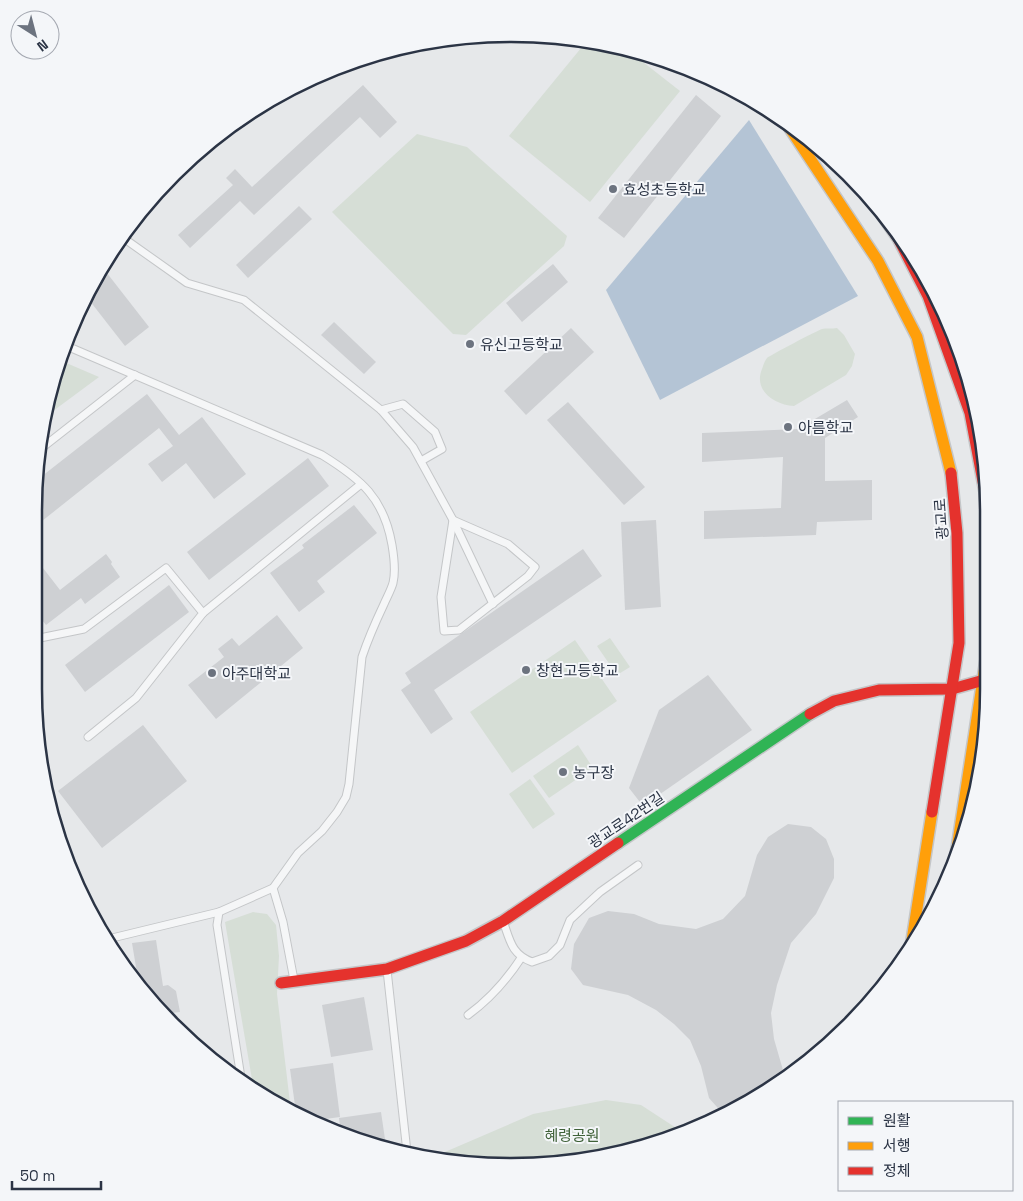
<svg xmlns="http://www.w3.org/2000/svg" width="1023" height="1201" viewBox="0 0 1023 1201" font-family="'Space Grotesk','Noto Sans KR',sans-serif">
	<style>
		.green { fill: #d6ded6 }
		.water { fill: #b4c4d5 }
		.building { fill: #ced0d3 }
		.lines { fill: none; stroke-linecap: round; stroke-linejoin: round }
		.lane-casing { stroke: #c4c6c8; stroke-width: 9 }
		.fast-casing { stroke: #c4c6c8; stroke-width: 14 }
		.slow-casing { stroke: #c4c6c8; stroke-width: 14 }
		.jam-casing { stroke: #c4c6c8; stroke-width: 14 }
		.lane { stroke: #f5f6f7; stroke-width: 7 }
		.fast { stroke: #30b455; stroke-width: 11 }
		.slow { stroke: #ff9f0a; stroke-width: 11 }
		.jam { stroke: #e5322d; stroke-width: 11 }
		.poi-dot { fill: #6c737f; stroke: #f4f6f9; stroke-width: 2 }
		.labels { text-anchor: middle; dominant-baseline: central; stroke-width: 4; stroke-linejoin: round; paint-order: stroke }
		.poi-label { font-size: 15px; fill: #2b3445; stroke: #f4f6f9; text-anchor: start }
		.street-label { font-size: 15px; fill: #2b3445; stroke: #f4f6f9 }
		.park-label { font-size: 15px; fill: #3f6138; stroke: #f4f6f9 }
		.rim { fill: none; stroke: #2b3445; stroke-width: 2.5 }
	</style>
	<rect width="100%" height="100%" fill="#e6e8ea"/>
	<!-- green -->
	<g class="green">
		<polygon points="586,42 625,48 680,91 590,202 509,136"/>
		<polygon points="417,134 467,147 567,236 564,246 466,335 453,334 332,212"/>
		<path d="M837 328 844 335 855 354 852 366 846 375 794 406C775 405 753 391 762 369 763 366 765 360 767 358 769 356 818 330 822 329 826 328 832 329 837 328Z"/>
		<polygon points="64,362 99,377 49,414"/>
		<polygon points="610,638 630,667 617,675 597,646"/>
		<polygon points="575,640 617,701 512,773 470,712"/>
		<polygon points="578,745 593,768 549,798 533,776"/>
		<polygon points="530,779 555,814 533,829 509,794"/>
		<polygon points="253,912 267,914 276,925 279,956 277,994 291,1111 254,1091 225,922"/>
		<polygon points="606,1100 641,1105 684,1133 665,1142 574,1163 449,1163 431,1158 533,1114"/>
	</g>
	<!-- water -->
	<polygon class="water" points="749,120 858,296 660,400 606,290"/>
	<!-- building -->
	<g class="building">
		<polygon points="363,85 397,122 380,138 360,117 254,215 240,201 190,248 178,235 233,185 226,178 235,169 252,187"/>
		<polygon points="696,95 721,116 624,238 598,218"/>
		<polygon points="299,206 312,219 248,278 236,265"/>
		<polygon points="553,264 568,282 522,322 506,303"/>
		<polygon points="103,268 149,327 125,346 86,296"/>
		<polygon points="334,322 376,362 364,374 321,335"/>
		<polygon points="571,328 594,352 526,415 504,391"/>
		<polygon points="147,394 179,435 202,417 246,474 214,499 186,463 162,482 148,464 173,446 159,428 37,525 37,480"/>
		<polygon points="847,400 858,417 825,438 825,481 872,480 872,520 817,522 816,535 704,539 704,511 781,508 783,457 702,462 702,433 798,429"/>
		<polygon points="568,402 645,487 624,505 547,420"/>
		<polygon points="308,458 329,486 209,580 187,552"/>
		<polygon points="354,505 377,533 317,581 325,592 299,612 270,573 304,548 302,545"/>
		<polygon points="656,520 661,607 625,610 621,522"/>
		<polygon points="583,549 602,576 434,690 453,719 431,734 401,690 411,683 405,673"/>
		<polygon points="106,554 112,562 111,564 120,577 85,604 81,598 46,625 35,611 36,559 60,590"/>
		<polygon points="169,585 189,612 85,692 65,665"/>
		<polygon points="277,615 303,648 216,719 188,685 224,657 218,649 232,638 239,646"/>
		<polygon points="708,675 752,730 643,806 629,788 659,710"/>
		<polygon points="143,725 187,781 102,848 58,791"/>
		<polygon points="788,824 811,827 826,839 834,859 834,878 816,914 791,943 777,985 771,1013 774,1039 785,1077 751,1103 724,1115 709,1098 701,1066 690,1040 674,1024 656,1010 628,995 583,985 571,969 574,944 589,918 608,911 634,914 659,924 696,929 723,919 745,896 757,855 768,837"/>
		<polygon points="156,940 163,986 168,985 176,991 180,1012 164,1014 150,1002 148,990 143,991 139,985 132,943"/>
		<polygon points="364,997 373,1050 331,1057 322,1005"/>
		<polygon points="333,1063 340,1117 311,1121 296,1113 290,1069"/>
		<polygon points="381,1112 386,1146 341,1134 339,1118"/>
	</g>
	<g class="lines">
		<defs>
			<g id="lane">
				<polyline points="122,237 187,283 244,300 381,410 413,447 453,520 493,604"/>
				<path d="M69 347 322 455C361 479 384 498 392 545 394 557 396 571 393 583 391 590 387 597 384 604 376 621 368 639 362 657L349 784 346 797 337 812 322 831 298 853 273 888 219 912 108 939"/>
				<polyline points="381,410 403,404 435,432 442,449 421,461"/>
				<polyline points="38,451 135,375"/>
				<polygon points="453,520 508,544 535,567 528,576 459,630 444,631 441,597"/>
				<polyline points="203,613 361,484"/>
				<polyline points="35,639 84,629 166,568 203,613 136,698 88,737"/>
				<polyline points="273,888 283,922 294,980"/>
				<polyline points="219,912 217,925 242,1084"/>
				<path d="M503 921C510 940 511 954 532 962L549 956 560 945 570 920 600 892 638 865"/>
				<polyline points="387,970 407,1152"/>
				<path d="M468 1015C490 999 506 981 521 958"/>
			</g>
			<polyline id="fast" points="618,843 810,714"/>
			<g id="slow">
				<polyline points="785,121 878,261 917,337 951,473"/>
				<polyline points="954,868 989,640"/>
				<polyline points="910,953 932,812"/>
			</g>
			<g id="jam">
				<polyline points="867,193 898,238 928,296 970,413 985,492 988,522"/>
				<polyline points="810,714 834,701 879,690 952,689 984,680 989,681"/>
				<polyline points="932,812 959,643 957,533 951,473"/>
				<polyline points="281,983 387,969 466,941 503,921 618,843"/>
			</g>
		</defs>
		<!-- lane casing -->
		<use href="#lane" class="lane-casing"/>
		<!-- fast casing -->
		<use href="#fast" class="fast-casing"/>
		<!-- slow casing -->
		<use href="#slow" class="slow-casing"/>
		<!-- jam casing -->
		<use href="#jam" class="jam-casing"/>
		<!-- lane -->
		<use href="#lane" class="lane"/>
		<!-- fast -->
		<use href="#fast" class="fast"/>
		<!-- slow -->
		<use href="#slow" class="slow"/>
		<!-- jam -->
		<use href="#jam" class="jam"/>
	</g>
	<!-- markers -->
	<g class="poi-dot">
		<circle cx="613" cy="189" r="5"/>
		<circle cx="470" cy="344" r="5"/>
		<circle cx="788" cy="427" r="5"/>
		<circle cx="526" cy="670" r="5"/>
		<circle cx="212" cy="673" r="5"/>
		<circle cx="563" cy="772" r="5"/>
	</g>
	<g class="labels">
		<!-- poi labels -->
		<g class="poi-label">
			<text x="623" y="189">효성초등학교</text>
			<text x="480" y="344">유신고등학교</text>
			<text x="798" y="427">아름학교</text>
			<text x="536" y="670">창현고등학교</text>
			<text x="222" y="673">아주대학교</text>
			<text x="573" y="772">농구장</text>
		</g>
		<!-- street labels -->
		<g class="street-label">
			<text transform="translate(941 519) rotate(-94)">광교로</text>
			<text transform="translate(626 820) rotate(-34)">광교로42번길</text>
		</g>
		<!-- park labels -->
		<g class="park-label">
			<text x="572" y="1135">혜령공원</text>
		</g>
	</g>
	<!-- crop -->
	<path d="M0 0H1023V1201H0ZM511 42H511A469 469 0 0 1 980 511V689A469 469 0 0 1 511 1158H511A469 469 0 0 1 42 689V511A469 469 0 0 1 511 42Z" fill="#f4f6f9" fill-rule="evenodd"/>
	<path class="rim" d="M511 42H511A469 469 0 0 1 980 511V689A469 469 0 0 1 511 1158H511A469 469 0 0 1 42 689V511A469 469 0 0 1 511 42Z"/>
	<!-- legend -->
	<rect x="838" y="1101" width="175" height="90" fill="#f4f6f9" stroke="#a4a8b1"/>
	<rect x="848" y="1117" width="25" height="8" fill="#30b455" stroke="#a4a8b1"/>
	<text x="883" y="1126" font-size="15" fill="#2b3445">원활</text>
	<rect x="848" y="1142" width="25" height="8" fill="#ff9f0a" stroke="#a4a8b1"/>
	<text x="883" y="1151" font-size="15" fill="#2b3445">서행</text>
	<rect x="848" y="1167" width="25" height="8" fill="#e5322d" stroke="#a4a8b1"/>
	<text x="883" y="1176" font-size="15" fill="#2b3445">정체</text>
	<!-- north arrow -->
	<g transform="translate(35 35) rotate(144)"><circle r="24" fill="#f4f6f9" stroke="#a4a8b1"/>
	<path d="M0-4L9 19L0 12L-9 19Z" fill="#6c737f"/>
	<text y="-8" font-size="14" font-weight="bold" text-anchor="middle" fill="#2b3445">N</text>
	</g>
	<!-- scale -->
	<path d="M12 1181v8h89v-8" fill="none" stroke="#2b3445" stroke-width="2.5"/>
	<text x="20" y="1181" font-size="15" fill="#2b3445" stroke="#f4f6f9" stroke-width="4" paint-order="stroke">50 m</text>
</svg>
